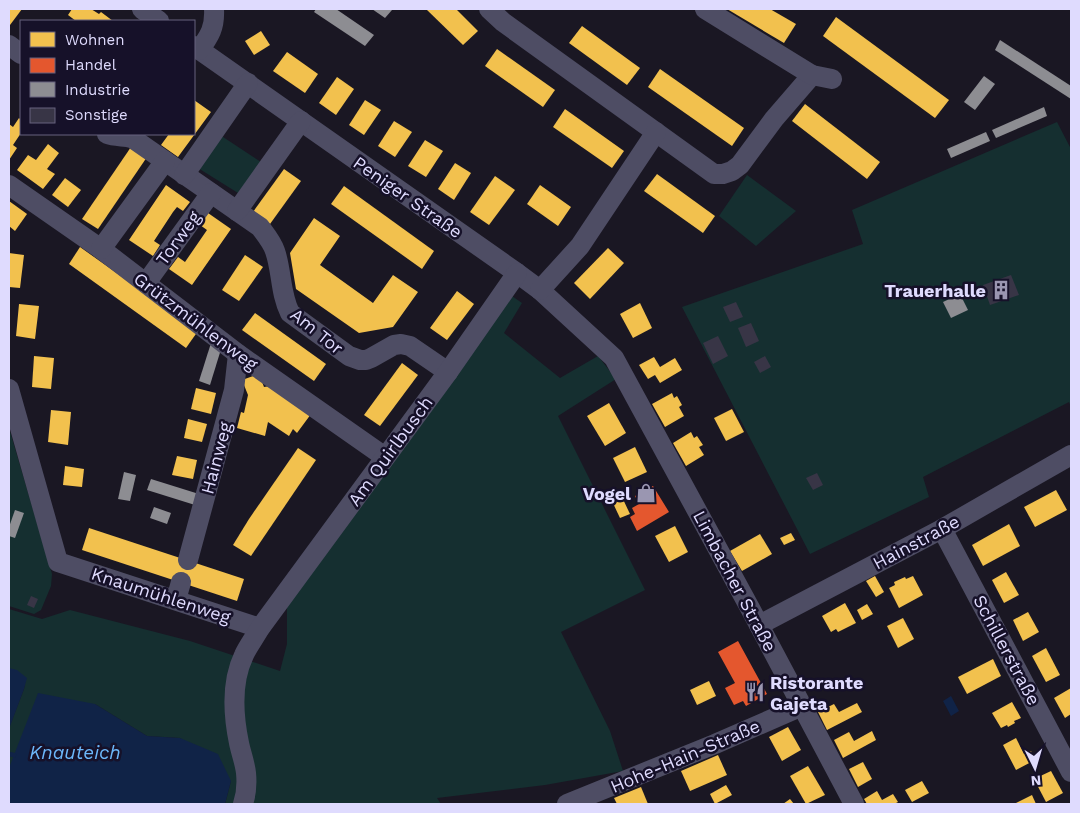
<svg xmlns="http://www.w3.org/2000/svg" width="1080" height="813" viewBox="0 0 1080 813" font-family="'Work Sans',sans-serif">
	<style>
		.green { fill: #152f30 }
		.water { fill: #102347 }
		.homes { fill: #f2c14e }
		.shops { fill: #e4572e }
		.industry { fill: #8d8d92 }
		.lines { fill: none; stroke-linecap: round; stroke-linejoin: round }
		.stream { stroke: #102347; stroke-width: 4.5 }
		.building { fill: #383546 }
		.minor { stroke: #4e4d64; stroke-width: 20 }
		.labels { text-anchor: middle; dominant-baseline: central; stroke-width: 5; stroke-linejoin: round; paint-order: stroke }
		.street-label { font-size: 18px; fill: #dfdbfe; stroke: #161129 }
		.poi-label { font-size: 18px; font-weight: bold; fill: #dfdbfe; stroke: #161129; text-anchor: end }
		.water-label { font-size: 19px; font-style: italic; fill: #6cb7fb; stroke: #161129 }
	</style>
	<rect width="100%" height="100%" fill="#1a1723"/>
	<!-- green -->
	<g class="green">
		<polygon points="1057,122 1071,149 1071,407 1069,402 923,477 929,497 810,554 682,307 863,244 852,210"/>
		<polygon points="220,135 261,162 238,193 198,168"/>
		<polygon points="747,175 796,211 756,246 719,216"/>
		<polygon points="509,294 522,303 504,333 560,378 598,356 616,379 558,416 645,590 561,632 610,731 623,771 545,785 437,798 441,804 225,804 231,781 180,738 147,736 95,704 9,768 9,728 24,689 26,678 9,669 9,609 42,619 70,610 190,641 280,671 287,644 287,603"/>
		<polygon points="9,428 52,574 51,586 41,610 34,614 9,606"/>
	</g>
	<!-- water -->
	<g class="water">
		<polygon points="9,668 17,670 27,678 24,689 9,729"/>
		<polygon points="38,693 95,704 147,736 180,738 218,754 231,781 225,804 9,804 9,768"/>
		<polygon points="951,696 959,711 951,716 943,701"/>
	</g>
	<!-- homes -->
	<g class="homes">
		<polygon points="9,9 22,9 10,25 9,24"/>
		<polygon points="72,9 91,9 99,14 101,12 113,21 76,21 68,15"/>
		<polygon points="426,9 456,9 478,31 463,45"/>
		<polygon points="727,9 770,9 796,24 784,43"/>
		<polygon points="836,17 949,100 935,118 823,36"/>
		<polygon points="582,26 640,68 627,85 569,43"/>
		<polygon points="261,31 270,45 254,55 245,41"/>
		<polygon points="497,49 555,90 543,107 485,66"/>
		<polygon points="287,52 318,74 305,93 273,71"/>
		<polygon points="660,69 744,128 732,146 648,87"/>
		<polygon points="337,77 354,89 336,115 319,103"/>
		<polygon points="194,100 211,112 178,157 161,145 169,134 194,134"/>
		<polygon points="365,100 381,110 364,135 349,125"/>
		<polygon points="805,104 880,162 867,179 792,121"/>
		<polygon points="565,109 624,151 612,168 553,127"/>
		<polygon points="19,118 21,120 21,133 13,145 17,148 9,160 9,124 13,127"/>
		<polygon points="394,121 412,132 395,157 378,146"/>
		<polygon points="425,140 443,151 426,177 408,166"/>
		<polygon points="48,144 59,153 47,169 55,174 43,189 17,170 28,155 36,160"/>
		<polygon points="131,147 147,157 98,229 82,219"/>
		<polygon points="455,163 471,173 454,200 438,189"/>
		<polygon points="284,169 301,181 270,224 253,212"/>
		<polygon points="657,174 715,216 703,233 644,191"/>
		<polygon points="495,176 515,190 489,225 470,212"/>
		<polygon points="65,178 81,190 68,207 52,195"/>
		<polygon points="166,185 190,202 183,211 177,207 173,212 154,241 160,245 153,256 129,240"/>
		<polygon points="540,185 571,207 558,226 527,204"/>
		<polygon points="344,186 434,251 422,269 331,204"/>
		<polygon points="9,201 27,214 15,231 9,226"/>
		<polygon points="208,213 231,229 192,285 169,269 178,257 185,262 207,230 200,225"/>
		<polygon points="314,218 340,236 320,265 373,303 393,275 418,292 393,327 359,333 296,289 290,253"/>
		<polygon points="80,247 198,331 186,348 69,264"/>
		<polygon points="608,248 624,263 590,299 574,283"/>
		<polygon points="9,253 24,255 20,288 9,287"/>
		<polygon points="245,255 263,267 239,301 222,290"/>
		<polygon points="457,291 474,304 447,340 430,328"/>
		<polygon points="640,303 652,328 633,338 620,314"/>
		<polygon points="19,304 39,306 35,339 16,336"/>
		<polygon points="255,313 326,364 314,381 242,330"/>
		<polygon points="34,356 54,358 51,389 32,387"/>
		<polygon points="654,357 660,367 675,358 682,370 660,383 655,375 648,379 639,365"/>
		<polygon points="402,363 418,375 380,426 364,415"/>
		<polygon points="259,374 264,387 270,386 311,414 297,433 293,429 289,436 268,422 265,436 237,428 241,412 244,413 248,395 242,380"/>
		<polygon points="196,388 216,393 211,414 191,409"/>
		<polygon points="672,393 674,398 677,396 682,405 679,407 684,416 665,427 652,404"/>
		<polygon points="609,403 626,433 605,446 587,416"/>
		<polygon points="732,409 744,432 726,441 714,418"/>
		<polygon points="51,410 71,412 68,445 48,442"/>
		<polygon points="188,419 207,424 202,442 184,438"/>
		<polygon points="691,432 694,438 697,436 703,445 699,447 704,455 686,466 673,443"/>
		<polygon points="635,447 647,472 625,482 613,458"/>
		<polygon points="298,448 316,460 251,556 233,545 249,519"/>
		<polygon points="177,456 197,460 193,479 172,475"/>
		<polygon points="65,466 84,469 82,487 63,485"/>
		<polygon points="1056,490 1067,510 1035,527 1024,507"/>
		<polygon points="621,495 630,514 620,518 611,499"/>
		<polygon points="1009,524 1020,546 983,566 972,545"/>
		<polygon points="675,526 688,552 669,562 655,536"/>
		<polygon points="89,528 244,579 237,601 82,550"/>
		<polygon points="791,533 795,540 784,545 780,538"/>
		<polygon points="760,534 772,554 742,571 730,551"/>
		<polygon points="1006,572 1019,595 1004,603 992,580"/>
		<polygon points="875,576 884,592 876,597 866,581"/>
		<polygon points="913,576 923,595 899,608 889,588 895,585 894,582 905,577 906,579"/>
		<polygon points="845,603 856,623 838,632 836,629 831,632 822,616"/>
		<polygon points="867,604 873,614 862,620 857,610"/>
		<polygon points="1028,612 1039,632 1023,641 1013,620"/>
		<polygon points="903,618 914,639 898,648 887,626"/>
		<polygon points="1046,648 1060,675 1046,682 1032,656"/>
		<polygon points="993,659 1001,676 967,694 958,677"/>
		<polygon points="709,681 716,696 697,705 690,690"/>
		<polygon points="1071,688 1071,714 1065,718 1054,698"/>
		<polygon points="1012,702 1021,718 1014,721 1015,723 1008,727 1007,725 1001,728 992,713"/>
		<polygon points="857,703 862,712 827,730 818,712 834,704 839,712"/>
		<polygon points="788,727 801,750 782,761 769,737"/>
		<polygon points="872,731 876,740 843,758 834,740 849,732 854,741"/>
		<polygon points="1016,738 1024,754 1031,751 1035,760 1016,770 1003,745"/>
		<polygon points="718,755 727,775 690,791 681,771"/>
		<polygon points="863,762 872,779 858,787 849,769"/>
		<polygon points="808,766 825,795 806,804 790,776"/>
		<polygon points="1051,771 1063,793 1046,802 1034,779"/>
		<polygon points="922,781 929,793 912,802 905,790"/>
		<polygon points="726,785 732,795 715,804 710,794"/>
		<polygon points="641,787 648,804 617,804 614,798"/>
		<polygon points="877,791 882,800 893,794 898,802 894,804 867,804 864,799"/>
		<polygon points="1032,795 1036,804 1014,804"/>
		<polygon points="790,799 794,804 783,804"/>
	</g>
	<!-- shops -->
	<g class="shops">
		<polygon points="653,486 669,512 637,531 630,517 635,514 632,508 639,504 635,496"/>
		<polygon points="738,641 767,694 746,706 743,701 734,705 725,688 735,683 718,652"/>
	</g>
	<!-- industry -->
	<g class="industry">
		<polygon points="316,9 336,9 374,35 365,46 314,12"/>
		<polygon points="372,9 391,9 392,10 385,18"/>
		<polygon points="1000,40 1071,86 1071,99 995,50"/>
		<polygon points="984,76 995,84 975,110 964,102"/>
		<polygon points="1044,107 1047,116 996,138 992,130"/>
		<polygon points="986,132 990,141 951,158 947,149"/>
		<polygon points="960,294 968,310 951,318 943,302"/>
		<polygon points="211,343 222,346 210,385 199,381"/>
		<polygon points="124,472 136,475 130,501 118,499"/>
		<polygon points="151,479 199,494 195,505 147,490"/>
		<polygon points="154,507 171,513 167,524 150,518"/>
		<polygon points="15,510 24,513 15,538 9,536 9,527"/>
	</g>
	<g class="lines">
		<!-- stream -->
		<polyline class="stream" points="9,754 14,755"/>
	</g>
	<!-- building -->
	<g class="building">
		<polygon points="1011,275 1019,295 990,305 983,285"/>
		<polygon points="736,302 743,317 730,322 723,307"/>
		<polygon points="751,323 759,341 746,347 738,328"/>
		<polygon points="718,336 728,356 713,364 703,343"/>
		<polygon points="765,356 771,367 760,373 754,362"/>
		<polygon points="817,473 823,485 813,490 806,478"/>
		<polygon points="31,596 38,599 34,608 27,605"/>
	</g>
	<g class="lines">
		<!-- minor -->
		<g class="minor">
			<polyline points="142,9 159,21"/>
			<polyline points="489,9 503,22 714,174 723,174 732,171 740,165 774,119 812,75"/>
			<polyline points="705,9 812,75 832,79"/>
			<polyline points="9,45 21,54"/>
			<polyline points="194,46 517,273 540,290 614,358 751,610 854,804"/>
			<path d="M199 50C210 36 215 27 214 9"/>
			<path d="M107 134C115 137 124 136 132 138L260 227C266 235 272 242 275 251 282 271 280 293 290 313L349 356 360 360H366L371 358 394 345 401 344 410 346 448 372"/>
			<polyline points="184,175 248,83"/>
			<polyline points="9,185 101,249 238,354 385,457"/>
			<polyline points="237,211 301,121"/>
			<polyline points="101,249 165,161"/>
			<polyline points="146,283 211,193"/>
			<polyline points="540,290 580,246 656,132"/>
			<polyline points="9,389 58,562 260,628"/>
			<polyline points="942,529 1071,772"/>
			<polyline points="188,560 234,390 238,354"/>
			<polyline points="176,600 181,582"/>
			<polyline points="759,625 942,529 1071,455"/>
			<path d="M243 804C246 795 247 783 246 773 245 763 241 753 239 743 233 714 231 682 244 655 248 646 255 637 260 628L448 372 517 273"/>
			<polyline points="567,804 715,744 802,706"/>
		</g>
	</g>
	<!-- icons -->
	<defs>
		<symbol id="building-bare" viewBox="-9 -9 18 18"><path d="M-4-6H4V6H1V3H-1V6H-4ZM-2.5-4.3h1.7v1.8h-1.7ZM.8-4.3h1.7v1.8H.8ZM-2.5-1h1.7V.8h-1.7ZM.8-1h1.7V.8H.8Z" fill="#9a96b1" stroke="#161129" stroke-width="2.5" paint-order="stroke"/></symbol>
		<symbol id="shop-bare" viewBox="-9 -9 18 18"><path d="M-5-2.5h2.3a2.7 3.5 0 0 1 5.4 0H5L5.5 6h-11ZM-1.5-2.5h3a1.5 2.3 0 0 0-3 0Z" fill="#9a96b1" stroke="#161129" stroke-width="2.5" paint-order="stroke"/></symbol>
		<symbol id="restaurant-bare" viewBox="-9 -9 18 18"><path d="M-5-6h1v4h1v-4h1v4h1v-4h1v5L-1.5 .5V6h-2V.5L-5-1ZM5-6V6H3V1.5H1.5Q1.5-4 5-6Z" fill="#9a96b1" stroke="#161129" stroke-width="2.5" paint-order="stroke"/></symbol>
	</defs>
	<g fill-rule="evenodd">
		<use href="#building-bare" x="987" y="276" width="28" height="28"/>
		<use href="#shop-bare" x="632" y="479" width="28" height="28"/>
		<use href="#restaurant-bare" x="741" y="678" width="28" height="28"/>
	</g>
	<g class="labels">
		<!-- street labels -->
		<g class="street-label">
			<text transform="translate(408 197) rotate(35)">Peniger Straße</text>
			<text transform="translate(178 238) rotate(-54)">Torweg</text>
			<text transform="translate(196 321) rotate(37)">Grützmühlenweg</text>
			<text transform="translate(317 331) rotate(39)">Am Tor</text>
			<text transform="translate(390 451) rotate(-54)">Am Quirlbusch</text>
			<text transform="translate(216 458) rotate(-75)">Hainweg</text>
			<text transform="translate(916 542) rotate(-28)">Hainstraße</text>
			<text transform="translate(735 581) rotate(62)">Limbacher Straße</text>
			<text transform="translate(161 595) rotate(18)">Knaumühlenweg</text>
			<text transform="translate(1007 650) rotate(62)">Schillerstraße</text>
			<text transform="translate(685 756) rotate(-23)">Hohe-Hain-Straße</text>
		</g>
		<!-- poi labels -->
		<g class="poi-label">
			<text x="986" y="290">Trauerhalle</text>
			<text x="631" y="493">Vogel</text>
			<text x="770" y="682" text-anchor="start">Ristorante<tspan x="770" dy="21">Gajeta</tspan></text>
		</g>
		<!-- water labels -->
		<g class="water-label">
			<text x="75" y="752">Knauteich</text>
		</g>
	</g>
	<!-- border -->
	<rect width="1080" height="813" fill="none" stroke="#dfdbfe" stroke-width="20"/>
	<!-- legend -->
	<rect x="20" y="20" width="175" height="115" fill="#161129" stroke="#66627e"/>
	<rect x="30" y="32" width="25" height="15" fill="#f2c14e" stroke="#66627e"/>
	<text x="65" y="45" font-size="15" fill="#dfdbfe">Wohnen</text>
	<rect x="30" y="58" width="25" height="15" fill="#e4572e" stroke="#66627e"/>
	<text x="65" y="70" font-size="15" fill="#dfdbfe">Handel</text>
	<rect x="30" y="82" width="25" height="15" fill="#8d8d92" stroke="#66627e"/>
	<text x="65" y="95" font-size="15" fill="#dfdbfe">Industrie</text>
	<rect x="30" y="108" width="25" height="15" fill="#383546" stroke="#66627e"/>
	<text x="65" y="120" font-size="15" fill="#dfdbfe">Sonstige</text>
	<!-- north arrow -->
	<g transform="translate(1035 768) rotate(175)" stroke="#161129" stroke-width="4" paint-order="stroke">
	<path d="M0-4L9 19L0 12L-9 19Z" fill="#dfdbfe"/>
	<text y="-8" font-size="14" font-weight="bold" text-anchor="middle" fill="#dfdbfe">N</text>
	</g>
</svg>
